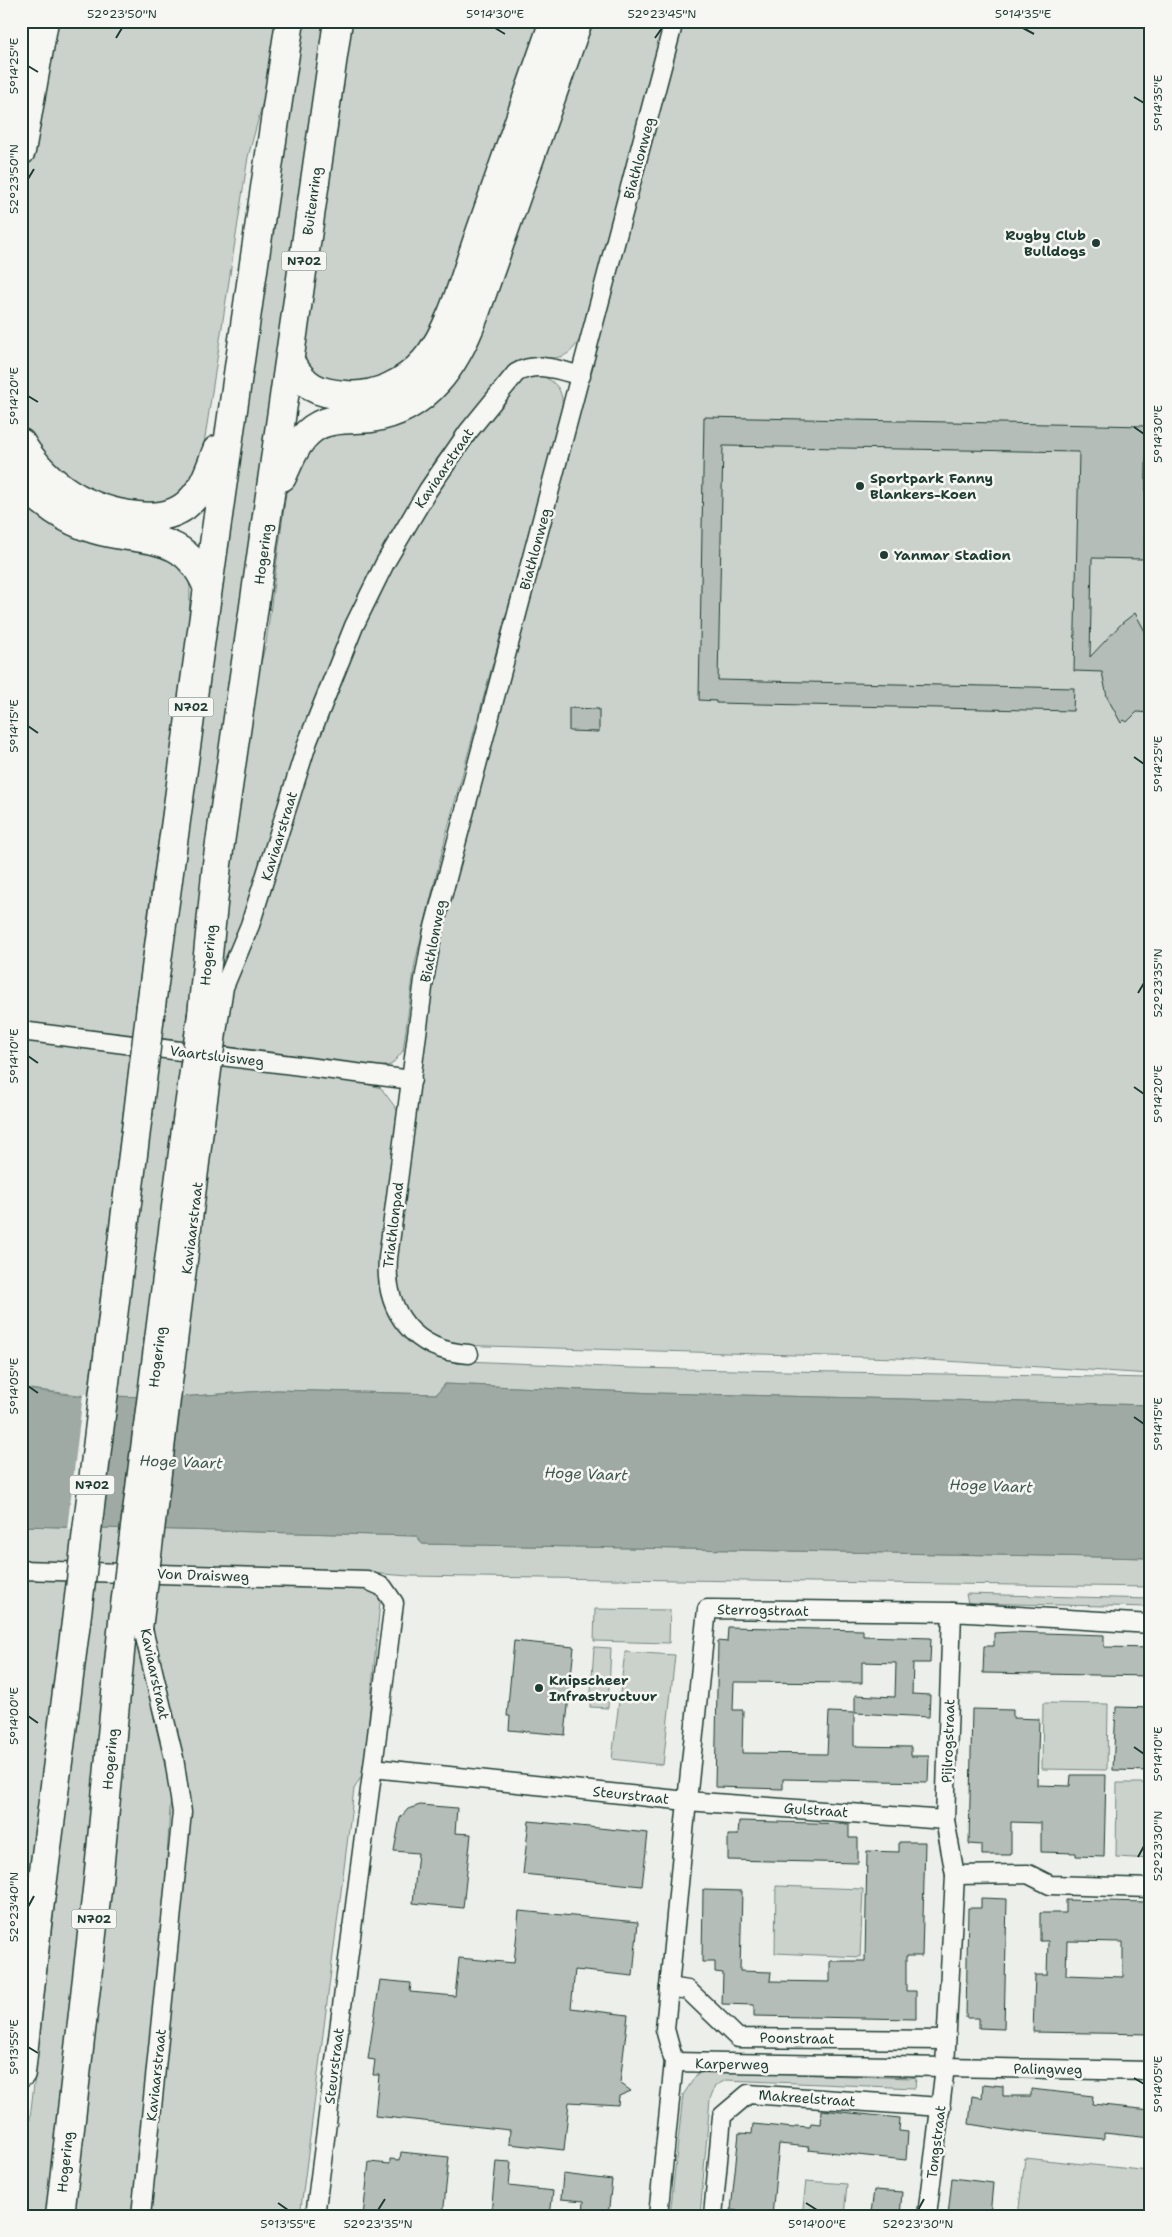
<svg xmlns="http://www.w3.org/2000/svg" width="1172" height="2237" viewBox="0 0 1172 2237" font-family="'Shantell Sans',sans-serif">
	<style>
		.green { fill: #cbd2cc; stroke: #758880 }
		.water { fill: #9faaa4; stroke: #6c7e77 }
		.pier { fill: #edefea }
		.building { fill: #b4bdb8; stroke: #1f3d34; fill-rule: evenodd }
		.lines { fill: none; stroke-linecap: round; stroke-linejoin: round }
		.street-casing { stroke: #1f3d34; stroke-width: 21 }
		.highway-casing { stroke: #1f3d34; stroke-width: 31 }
		.street { stroke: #f6f6f2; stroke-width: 18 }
		.highway { stroke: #f6f6f2; stroke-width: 28 }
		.street-bridge-casing { stroke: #1f3d34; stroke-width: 21; stroke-linecap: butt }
		.highway-bridge-casing { stroke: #1f3d34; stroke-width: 31; stroke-linecap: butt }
		.street-bridge { stroke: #f6f6f2; stroke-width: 18 }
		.highway-bridge { stroke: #f6f6f2; stroke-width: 28 }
		.ticks { fill: none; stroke: #1f3d34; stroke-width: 2 }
		.poi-dot { fill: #1f3d34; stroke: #f6f6f2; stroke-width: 2 }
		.labels { text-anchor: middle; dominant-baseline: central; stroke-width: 5; stroke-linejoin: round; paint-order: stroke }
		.shield { fill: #f6f6f2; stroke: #60746d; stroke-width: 1 }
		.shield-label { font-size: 12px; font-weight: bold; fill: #1f3d34 }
		.street-label { font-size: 14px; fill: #1f3d34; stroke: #f6f6f2 }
		.poi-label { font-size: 14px; font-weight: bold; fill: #1f3d34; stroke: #f6f6f2; text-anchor: start }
		.water-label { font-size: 15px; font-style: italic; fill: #3f5850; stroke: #f6f6f2 }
		.neatline { fill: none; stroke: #1f3d34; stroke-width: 2 }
		.ticks-label { font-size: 12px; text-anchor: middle; fill: #1f3d34 }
	</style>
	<rect width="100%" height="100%" fill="#edefea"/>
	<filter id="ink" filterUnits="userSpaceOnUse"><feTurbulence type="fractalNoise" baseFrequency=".02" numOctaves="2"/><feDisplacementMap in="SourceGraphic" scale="10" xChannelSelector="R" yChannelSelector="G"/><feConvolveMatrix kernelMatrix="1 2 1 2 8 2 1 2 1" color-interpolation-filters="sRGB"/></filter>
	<g filter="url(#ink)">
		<!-- green -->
		<g class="green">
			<polygon points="50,21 277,21 273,65 248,157 204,444 198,467 186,490 171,501 154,507 79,493 21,431 21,177 41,56"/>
			<polygon points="300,21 326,21 183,1042 157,1038"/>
			<polygon points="348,21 546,21 444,312 416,362 351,389 313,375 300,354"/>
			<path d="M584 21H664L588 321C566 378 552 347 511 364L435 461 384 544 370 572 322 680 301 740 241 934 227 957 213 994 254 690 266 643 286 493 294 466 317 436 404 417Z"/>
			<polygon points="680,21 1151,21 1151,1374 898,1358 452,1345 420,1328 405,1309 395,1283 397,1246 434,956"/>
			<path d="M540 375C559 383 565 393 561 414L447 831 415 963 403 1051 391 1065 373 1068 221 1047 228 992 316 736 380 583 468 440 521 376Z"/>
			<polygon points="21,493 169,556 186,571 190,587 189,627 149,905 133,1036 21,1022"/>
			<polygon points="21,1038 131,1051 88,1396 21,1388"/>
			<polygon points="155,1055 181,1058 139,1397 113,1396"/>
			<polygon points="219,1063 358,1082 381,1088 398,1111 380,1263 379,1285 387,1309 408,1338 418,1347 429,1352 465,1361 631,1368 1151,1378 1151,1405 655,1393 445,1384 437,1394 277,1390 179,1397"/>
			<polygon points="21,1526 417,1536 423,1544 1151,1558 1151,1587 409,1576 369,1573 21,1565"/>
			<polygon points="21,1576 68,1577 21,2008"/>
			<polygon points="92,1578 119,1578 47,2216 21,2216 21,2197"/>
			<polygon points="156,1580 364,1586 379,1595 380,1602 366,1751 364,1772 354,1789 300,2216 147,2216 190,1825 178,1749 149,1628"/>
			<polygon points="966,1594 1151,1599 1151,1607 968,1603"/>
			<polygon points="595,1609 670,1610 669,1643 594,1641"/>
			<polygon points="136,1622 145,1677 171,1793 164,1905 132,2216 69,2216"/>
			<polygon points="594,1647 611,1648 608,1708 590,1707"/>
			<polygon points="625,1652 675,1655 663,1765 612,1759"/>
			<polygon points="1043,1703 1108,1704 1107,1770 1042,1769"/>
			<polygon points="1117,1783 1151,1783 1151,1859 1116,1857"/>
			<polygon points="776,1886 863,1889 860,1957 775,1953"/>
			<polygon points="710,2071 910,2078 916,2077 915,2088 726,2080 715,2086 710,2099 700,2216 670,2216 683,2095 697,2074"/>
			<polygon points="1025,2158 1151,2171 1151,2216 1018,2216"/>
			<polygon points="806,2181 847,2184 844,2216 802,2216"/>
		</g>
		<!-- water -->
		<polygon class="water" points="445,1384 655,1393 1151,1405 1151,1558 422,1544 417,1536 21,1526 21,1388 77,1396 179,1397 277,1390 437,1394"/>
		<!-- pier -->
		<polygon class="pier" points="83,1394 118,1394 102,1530 67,1530"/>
		<!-- building -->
		<g class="building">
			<polygon points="704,417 1147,426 1144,559 1092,558 1090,657 1122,623 1135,613 1151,642 1151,713 1137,712 1127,722 1124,720 1121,723 1107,697 1102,672 1074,671 1079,452 723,446 718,680 1074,688 1073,711 716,703 716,701 699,700"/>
			<polygon points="569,708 599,709 599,732 569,731"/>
			<polygon points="728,1627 863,1630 863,1636 931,1638 930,1663 913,1663 912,1694 930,1695 929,1717 855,1713 855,1695 895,1697 896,1663 862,1662 862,1683 734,1682 733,1710 743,1710 742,1753 827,1754 829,1712 854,1713 854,1746 911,1747 911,1756 929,1756 928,1782 783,1779 783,1789 715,1787 718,1641 727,1642"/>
			<polygon points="1013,1632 1104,1635 1104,1647 1151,1648 1151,1676 983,1673 984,1646 994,1646 994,1633"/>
			<polygon points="514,1641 574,1647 565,1735 509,1730 510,1716 507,1716"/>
			<polygon points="1116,1707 1151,1708 1151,1771 1113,1770"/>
			<polygon points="972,1709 1013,1710 1013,1718 1039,1719 1037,1785 1070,1786 1071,1775 1106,1775 1104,1857 1076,1856 1076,1853 1041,1852 1041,1823 1011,1822 1011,1855 982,1855 982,1845 969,1844"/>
			<polygon points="420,1805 457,1808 455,1833 471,1834 463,1908 413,1903 418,1853 394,1851 400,1818 408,1809"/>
			<polygon points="529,1821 648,1833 642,1886 523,1874"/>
			<polygon points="739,1821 849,1824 849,1838 858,1838 858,1863 728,1860 728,1835 738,1835"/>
			<polygon points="899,1842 925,1842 922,1956 906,1956 906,1991 916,1991 916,2019 754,2016 754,2005 722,2004 723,1973 715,1972 715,1962 702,1962 703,1890 742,1891 740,1971 771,1972 770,1981 830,1982 830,1961 865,1961 867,1851 899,1852"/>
			<polygon points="981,1898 1007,1899 1004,2029 979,2028 979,2018 966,2018 968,1908 981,1908"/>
			<path d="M1066 1900 1145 1902 1144 1915H1151L1148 1999H1151V2034L1033 2032 1035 1975H1047L1048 1941H1040V1913H1066ZM1067 1941 1123 1942V1977L1066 1975Z"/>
			<polygon points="519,1911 638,1922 633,1976 575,1970 571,2008 628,2015 620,2083 631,2091 619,2096 618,2105 569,2102 564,2150 509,2144 510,2130 375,2116 379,2075 373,2075 375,2060 368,2059 380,1980 411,1983 410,1992 455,1996 459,1958 514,1963"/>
			<polygon points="983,2084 1003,2086 1003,2096 1031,2096 1031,2089 1093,2096 1092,2104 1151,2110 1151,2138 1104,2133 1104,2139 1024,2131 1024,2133 969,2124 972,2096 982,2098"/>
			<polygon points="822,2110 900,2118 899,2131 908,2132 906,2160 808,2150 809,2147 779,2144 772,2216 744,2216 744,2212 731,2210 739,2133 752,2134 753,2124 794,2128 795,2126 810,2127 811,2123 821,2124"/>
			<polygon points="401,2152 449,2157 443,2216 363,2216 369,2162 390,2164 390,2159 400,2160"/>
			<polygon points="496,2161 511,2162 509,2186 553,2191 550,2216 491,2214"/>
			<polygon points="563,2174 612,2180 608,2216 583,2216 584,2201 561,2199"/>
			<polygon points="952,2178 993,2183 990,2216 948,2216"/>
			<polygon points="874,2190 902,2192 900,2216 875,2216 875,2214 871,2213"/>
		</g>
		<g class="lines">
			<defs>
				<g id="street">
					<path d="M219 1018 224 987 250 925 308 741 354 626 385 563 428 490 468 432 516 373C537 361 559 370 581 376"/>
					<polyline points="21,1031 412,1080"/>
					<polyline points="178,1342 205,1122"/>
					<path d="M469 1354C414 1351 384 1312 388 1258L424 980 433 931 674 21"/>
					<polyline points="21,1570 367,1580 383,1587 394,1603 315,2216"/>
					<polyline points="373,1768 687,1801 665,2029 674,2062 658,2216"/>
					<polyline points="945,1820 687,1801 707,1609 952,1612"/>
					<polyline points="955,1875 1028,1874 1050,1885 1151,1888"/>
					<polyline points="669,1987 688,1990 738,2038 944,2040"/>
					<polyline points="674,2062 1151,2071"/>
					<polyline points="141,2216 182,1812 174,1758 143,1629"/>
					<polyline points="713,2216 722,2116 748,2094 941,2107"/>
					<polyline points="927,2216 945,2067 955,1875 945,1820 952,1612 1151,1624"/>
				</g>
				<g id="highway">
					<polyline points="21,24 22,21"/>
					<polyline points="21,151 44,21"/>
					<path d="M290 362C306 387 316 393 345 395 375 398 406 383 425 361 452 329 465 275 479 236 504 164 529 93 554 21"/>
					<path d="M21 443C46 485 88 511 137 516 154 518 170 517 185 506 203 492 209 471 217 450"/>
					<path d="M282 477C291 457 299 435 319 425 334 417 355 420 371 418 427 410 456 364 474 316L578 21"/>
					<path d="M21 480C40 502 66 521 94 529 144 544 183 529 207 586"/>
					<path d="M151 1006C195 677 240 349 290 21"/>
					<polyline points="202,1015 217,864 338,21"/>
					<polyline points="159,1340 187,1121"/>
					<polyline points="109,1349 138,1114"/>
					<polyline points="21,2073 37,1925 76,1622"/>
					<polyline points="60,2216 98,1881 123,1621"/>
				</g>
			</defs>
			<!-- street casing -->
			<use href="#street" class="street-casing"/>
			<!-- highway casing -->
			<use href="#highway" class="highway-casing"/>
			<!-- street -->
			<use href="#street" class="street"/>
			<!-- highway -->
			<use href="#highway" class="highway"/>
			<defs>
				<g id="street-bridge">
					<polyline points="205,1122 219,1018"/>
					<polyline points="143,1629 178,1342"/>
				</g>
				<g id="highway-bridge">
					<polyline points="138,1114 151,1006"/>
					<polyline points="187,1121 202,1015"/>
					<polyline points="123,1621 159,1340"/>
					<polyline points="76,1622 109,1349"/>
				</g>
			</defs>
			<!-- street-bridge casing -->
			<use href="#street-bridge" class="street-bridge-casing"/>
			<!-- highway-bridge casing -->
			<use href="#highway-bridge" class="highway-bridge-casing"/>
			<!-- street-bridge -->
			<use href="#street-bridge" class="street-bridge"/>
			<!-- highway-bridge -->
			<use href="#highway-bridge" class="highway-bridge"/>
		</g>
	</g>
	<!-- ticks -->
	<path class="ticks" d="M495 28 505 34M1023 28 1034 34M116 38 122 28M655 38 662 28M28 66 38 72M1134 97 1144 103M28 179 34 169M28 396 38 402M1134 427 1144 434M28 726 38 733M1134 757 1144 764M1138 993 1144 983M28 1056 38 1063M1134 1087 1144 1094M28 1386 38 1393M1134 1417 1144 1424M28 1716 38 1723M1134 1747 1144 1754M1138 1857 1144 1846M28 1907 34 1896M28 2047 38 2053M1134 2078 1144 2084M278 2203 288 2210M806 2203 817 2210M378 2210 385 2199M918 2210 924 2199"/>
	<!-- markers -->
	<g class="poi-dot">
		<circle cx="1096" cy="243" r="5"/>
		<circle cx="860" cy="486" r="5"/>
		<circle cx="884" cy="555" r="5"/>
		<circle cx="539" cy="1688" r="5"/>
	</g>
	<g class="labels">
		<!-- shield labels -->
		<g class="shield">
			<rect x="281.5" y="251.5" width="45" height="19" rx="4"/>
			<rect x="168.5" y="697.5" width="45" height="19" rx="4"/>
			<rect x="69.5" y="1475.5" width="45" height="19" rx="4"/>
			<rect x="71.5" y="1909.5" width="45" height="19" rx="4"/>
		</g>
		<g class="shield-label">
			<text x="304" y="261">N702</text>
			<text x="191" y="707">N702</text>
			<text x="92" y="1485">N702</text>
			<text x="94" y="1919">N702</text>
		</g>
		<!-- street labels -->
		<g class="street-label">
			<text transform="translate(639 158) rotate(-75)">Biathlonweg</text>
			<text transform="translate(312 201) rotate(-82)">Buitenring</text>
			<text transform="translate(444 468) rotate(-56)">Kaviaarstraat</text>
			<text transform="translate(535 549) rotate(-75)">Biathlonweg</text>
			<text transform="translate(263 554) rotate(-82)">Hogering</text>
			<text transform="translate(279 836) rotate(-73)">Kaviaarstraat</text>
			<text transform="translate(433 941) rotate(-79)">Biathlonweg</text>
			<text transform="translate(208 955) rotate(-84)">Hogering</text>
			<text transform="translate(217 1056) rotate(7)">Vaartsluisweg</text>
			<text transform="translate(393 1225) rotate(-83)">Triathlonpad</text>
			<text transform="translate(192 1228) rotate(-83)">Kaviaarstraat</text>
			<text transform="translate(157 1357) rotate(-83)">Hogering</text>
			<text transform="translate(203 1575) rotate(2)">Von Draisweg</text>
			<text transform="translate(763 1610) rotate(1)">Sterrogstraat</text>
			<text transform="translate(155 1674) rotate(78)">Kaviaarstraat</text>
			<text transform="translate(948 1741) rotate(-88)">Pijlrogstraat</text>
			<text transform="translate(110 1759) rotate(-85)">Hogering</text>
			<text transform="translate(631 1795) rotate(6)">Steurstraat</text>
			<text transform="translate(816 1810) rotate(4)">Gulstraat</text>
			<text transform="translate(797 2038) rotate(1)">Poonstraat</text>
			<text transform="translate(732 2064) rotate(1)">Karperweg</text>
			<text transform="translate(334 2066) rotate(-83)">Steurstraat</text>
			<text transform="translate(1048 2069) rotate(1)">Palingweg</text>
			<text transform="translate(156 2075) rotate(-84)">Kaviaarstraat</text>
			<text transform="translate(807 2098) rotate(4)">Makreelstraat</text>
			<text transform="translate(936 2142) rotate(-83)">Tongstraat</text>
			<text transform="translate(65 2162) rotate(-84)">Hogering</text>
		</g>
		<!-- poi labels -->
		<g class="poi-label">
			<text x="1086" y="235" text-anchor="end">Rugby Club<tspan x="1086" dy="16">Bulldogs</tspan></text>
			<text x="870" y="478">Sportpark Fanny<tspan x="870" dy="16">Blankers-Koen</tspan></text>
			<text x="894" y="555">Yanmar Stadion</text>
			<text x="549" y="1680">Knipscheer<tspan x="549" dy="16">Infrastructuur</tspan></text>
		</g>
		<!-- water labels -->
		<g class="water-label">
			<text transform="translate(181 1462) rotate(2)">Hoge Vaart</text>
			<text transform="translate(586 1474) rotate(2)">Hoge Vaart</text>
			<text transform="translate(991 1486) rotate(2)">Hoge Vaart</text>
		</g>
	</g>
	<!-- margin -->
	<rect width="1172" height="2237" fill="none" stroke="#f6f6f2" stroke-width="55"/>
	<rect x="28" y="28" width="1116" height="2182" class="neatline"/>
	<g class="ticks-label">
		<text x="122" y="18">52°23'50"N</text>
		<text x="495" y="18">5°14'30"E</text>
		<text x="662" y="18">52°23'45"N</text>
		<text x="1023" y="18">5°14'35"E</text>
		<text transform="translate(14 66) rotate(-90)" y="4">5°14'25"E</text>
		<text transform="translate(1158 103) rotate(-90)" y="4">5°14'35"E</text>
		<text transform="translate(14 179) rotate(-90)" y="4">52°23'50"N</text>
		<text transform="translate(14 396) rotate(-90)" y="4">5°14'20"E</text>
		<text transform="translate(1158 434) rotate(-90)" y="4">5°14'30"E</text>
		<text transform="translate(14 726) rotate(-90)" y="4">5°14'15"E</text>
		<text transform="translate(1158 764) rotate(-90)" y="4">5°14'25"E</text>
		<text transform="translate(1158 983) rotate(-90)" y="4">52°23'35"N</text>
		<text transform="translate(14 1056) rotate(-90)" y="4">5°14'10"E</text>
		<text transform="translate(1158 1094) rotate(-90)" y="4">5°14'20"E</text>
		<text transform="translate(14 1386) rotate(-90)" y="4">5°14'05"E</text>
		<text transform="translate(1158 1424) rotate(-90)" y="4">5°14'15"E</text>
		<text transform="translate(14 1716) rotate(-90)" y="4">5°14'00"E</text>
		<text transform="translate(1158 1754) rotate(-90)" y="4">5°14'10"E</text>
		<text transform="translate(1158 1846) rotate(-90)" y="4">52°23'30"N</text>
		<text transform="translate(14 1907) rotate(-90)" y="4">52°23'40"N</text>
		<text transform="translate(14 2047) rotate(-90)" y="4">5°13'55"E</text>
		<text transform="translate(1158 2084) rotate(-90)" y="4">5°14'05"E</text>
		<text x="288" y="2228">5°13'55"E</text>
		<text x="378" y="2228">52°23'35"N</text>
		<text x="817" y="2228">5°14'00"E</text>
		<text x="918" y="2228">52°23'30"N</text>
	</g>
</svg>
